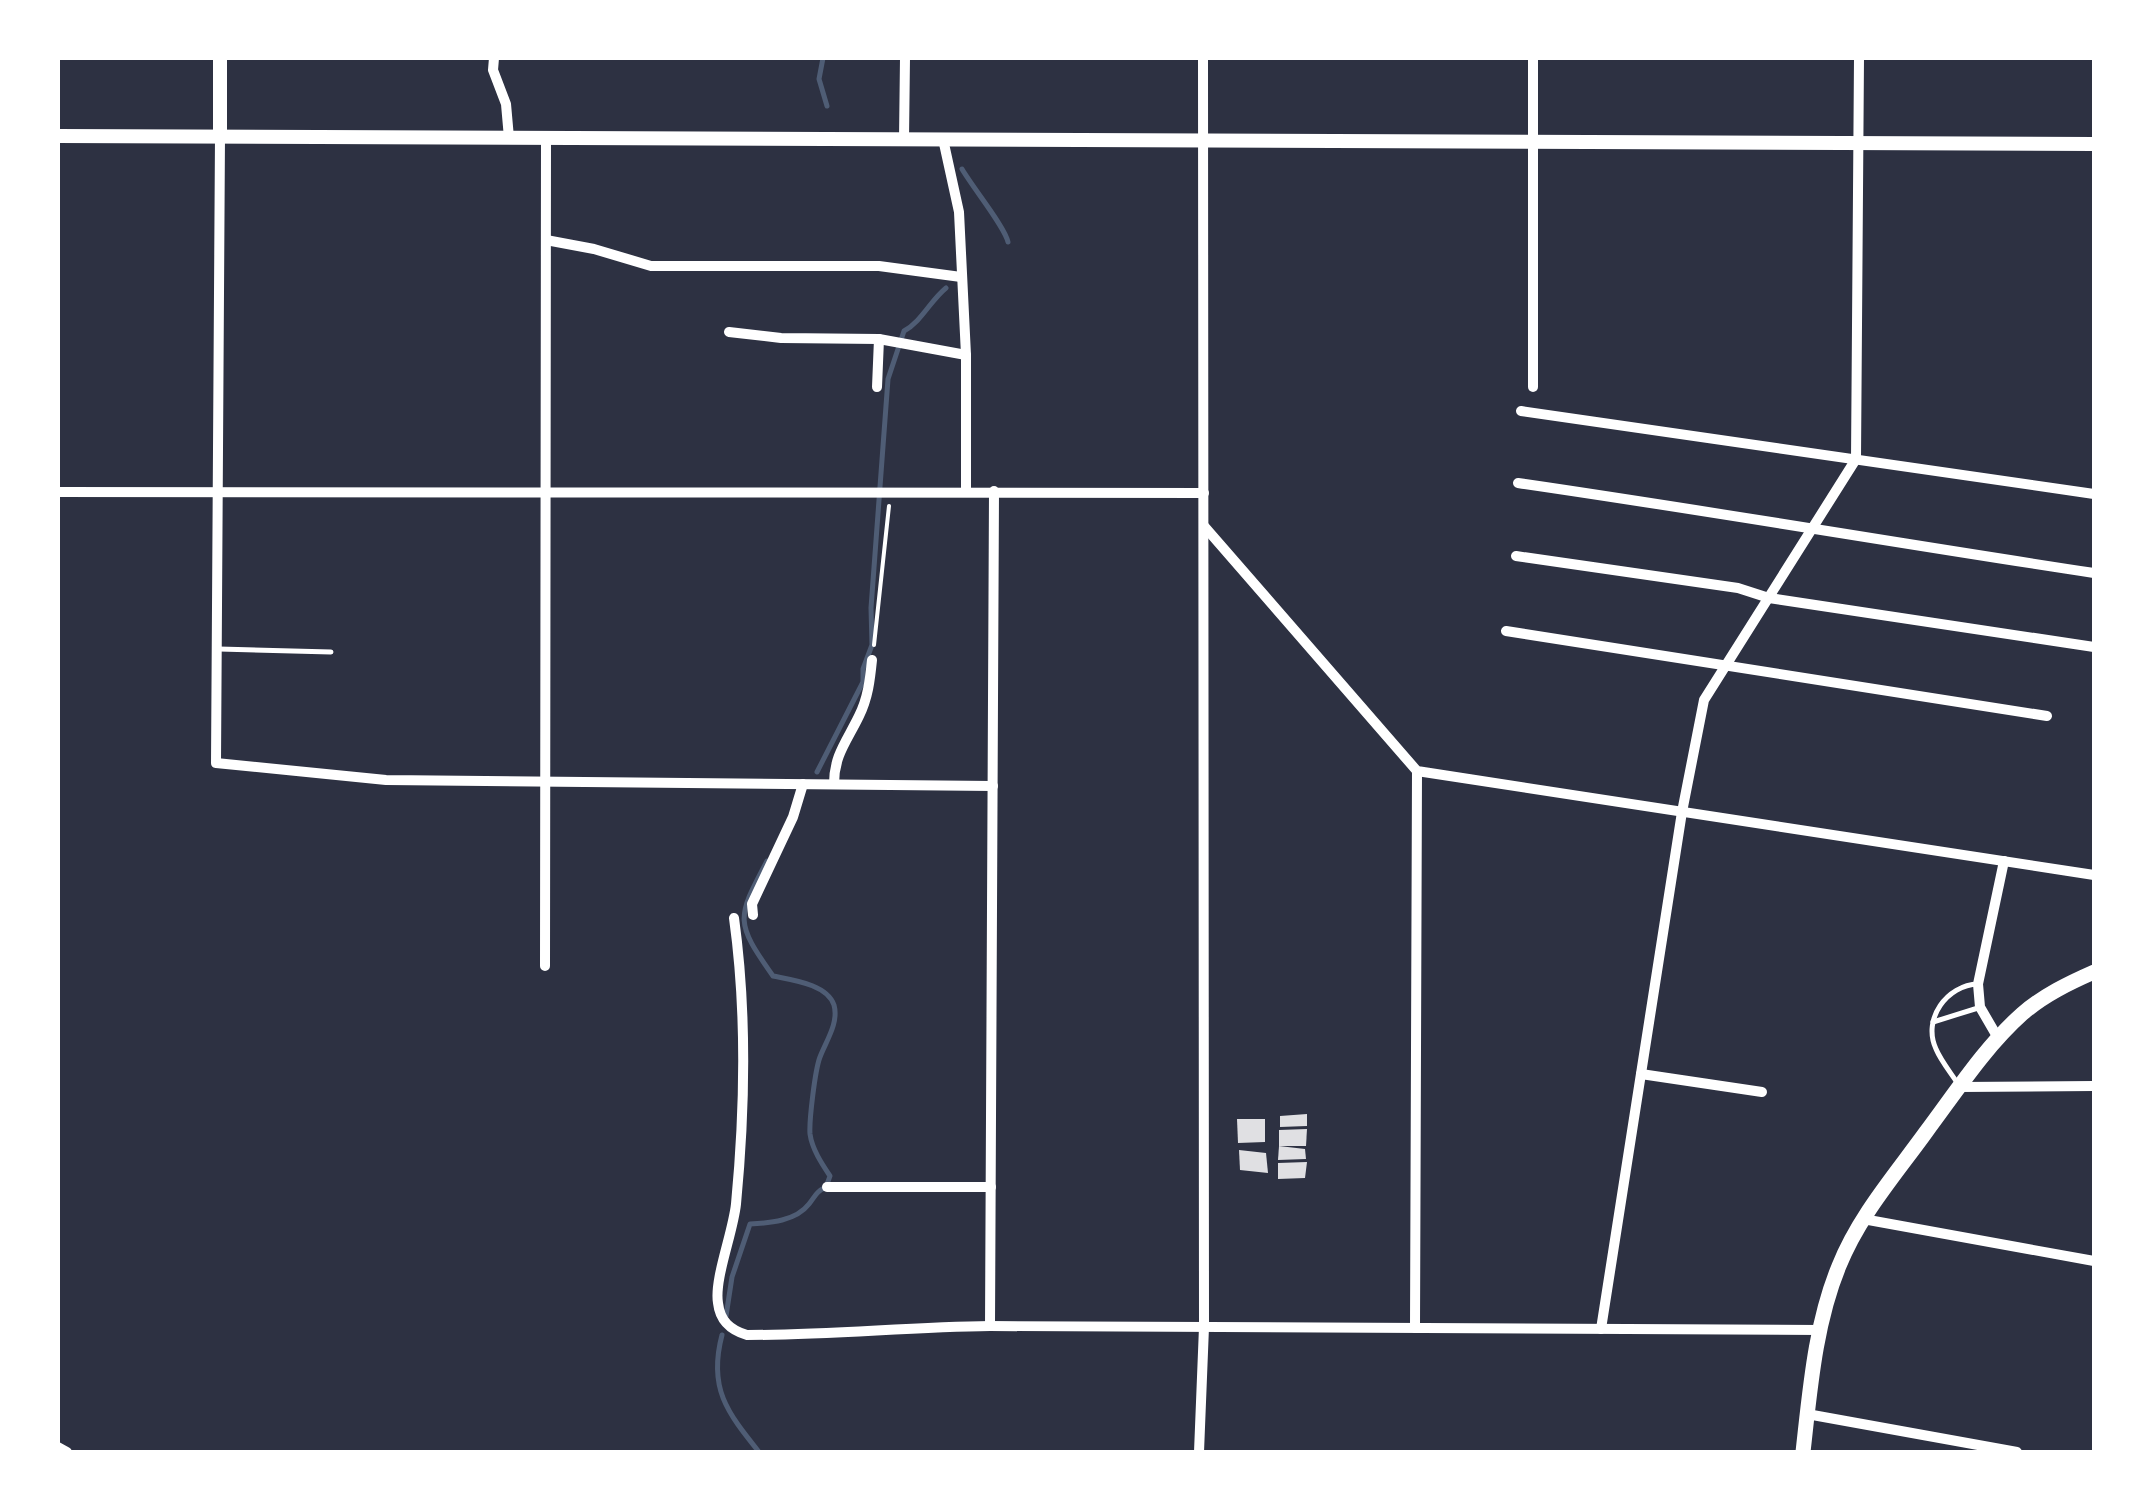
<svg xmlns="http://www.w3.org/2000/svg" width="2152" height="1510" viewBox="0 0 2152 1510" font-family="Roboto,sans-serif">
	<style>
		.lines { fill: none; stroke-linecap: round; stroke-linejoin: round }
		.stream { stroke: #4f5d75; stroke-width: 5 }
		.building { fill: #e0e0e3 }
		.path { stroke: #fff; stroke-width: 4 }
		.service { stroke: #fff; stroke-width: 5 }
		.minor { stroke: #fff; stroke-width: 10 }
		.tertiary { stroke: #fff; stroke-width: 14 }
		.secondary { stroke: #fff; stroke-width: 15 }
	</style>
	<rect width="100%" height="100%" fill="#2d3142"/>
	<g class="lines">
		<!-- stream -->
		<g class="stream">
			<polyline points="823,58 819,79 827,106"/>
			<path d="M962 169C973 188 1005 227 1008 242"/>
			<path d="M817 772 863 682V669L872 645 871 608 888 379 904 331C922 321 930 301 946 288"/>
			<path d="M726 1316 732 1277 750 1224C770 1223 796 1221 809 1204 816 1195 816 1192 826 1187L830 1176C822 1164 812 1149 810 1134 809 1121 815 1070 820 1057 826 1041 839 1023 834 1005 827 984 792 980 773 976 734 921 737 918 767 861"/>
			<path d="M722 1335C708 1388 727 1412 759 1452"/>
		</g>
	</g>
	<!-- building -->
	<g class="building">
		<polygon points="1307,1114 1307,1126 1280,1127 1280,1116"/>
		<polygon points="1237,1119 1265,1119 1265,1142 1238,1143"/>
		<polygon points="1307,1129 1306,1146 1279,1146 1279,1130"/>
		<polygon points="1279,1146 1305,1149 1306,1159 1278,1160"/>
		<polygon points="1239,1150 1266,1153 1268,1173 1240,1170"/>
		<polygon points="1307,1162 1305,1178 1278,1179 1278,1163"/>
	</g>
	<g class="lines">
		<!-- path -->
		<polyline class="path" points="874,645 889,506"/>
		<!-- service -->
		<g class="service">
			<polyline points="219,649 331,652"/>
			<polyline points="1933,1022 1978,1008"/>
			<path d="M1958 1084C1951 1073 1941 1061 1936 1049 1922 1019 1947 985 1978 984"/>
		</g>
		<!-- minor -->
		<g class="minor">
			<polyline points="494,58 493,70 506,104 509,138"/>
			<polyline points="1533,58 1533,387"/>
			<polyline points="220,136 216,763 386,780 993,786"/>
			<polyline points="904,139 905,58"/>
			<polyline points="943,139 959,212 966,355 966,491"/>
			<polyline points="546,240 594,249 651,266 879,266 961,277"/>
			<polyline points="729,332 781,338 879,339 966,355"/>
			<polyline points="877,387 879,339"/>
			<polyline points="1521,411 2094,494"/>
			<path d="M1518 483C1711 511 1902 544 2094 573"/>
			<polyline points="58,492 1204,493"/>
			<polyline points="1204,526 1417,771 2094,875"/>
			<polyline points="1516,556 1738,588 1769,598 2094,647"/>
			<polyline points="1506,631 2047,716"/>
			<path d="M834 784C834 755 847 741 859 716 868 698 870 680 872 660"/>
			<polyline points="753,915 752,904 793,817 803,784"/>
			<path d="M734 918C747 1012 745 1110 736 1204 733 1233 714 1279 718 1303 720 1321 730 1330 747 1335 828 1335 909 1327 990 1326L1820 1330"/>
			<polyline points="545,966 546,138"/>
			<polyline points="1998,1038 1980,1007 1978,984 2004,861"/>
			<polyline points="1641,1074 1762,1092"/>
			<polyline points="1960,1087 2094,1086"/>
			<polyline points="827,1187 991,1187"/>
			<polyline points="1863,1219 2094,1261"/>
			<polyline points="990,1326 994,491"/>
			<polyline points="1415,1328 1417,771"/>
			<polyline points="1601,1329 1682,812 1704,700 1856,459 1859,58"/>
			<polyline points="1807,1414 2017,1452"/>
			<polyline points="58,1447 67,1452"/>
			<polyline points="1199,1452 1204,1327 1203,58"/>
		</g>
		<!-- tertiary -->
		<g class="tertiary">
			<polyline points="58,136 2094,144"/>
			<polyline points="220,136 220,58"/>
		</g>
		<!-- secondary -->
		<path class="secondary" d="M1803 1452C1810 1390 1815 1324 1839 1266 1859 1216 1895 1175 1926 1132 1956 1092 1985 1047 2022 1014 2044 995 2069 983 2094 972"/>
	</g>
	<!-- border -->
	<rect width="2152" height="1510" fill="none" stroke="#ffffff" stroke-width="120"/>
</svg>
